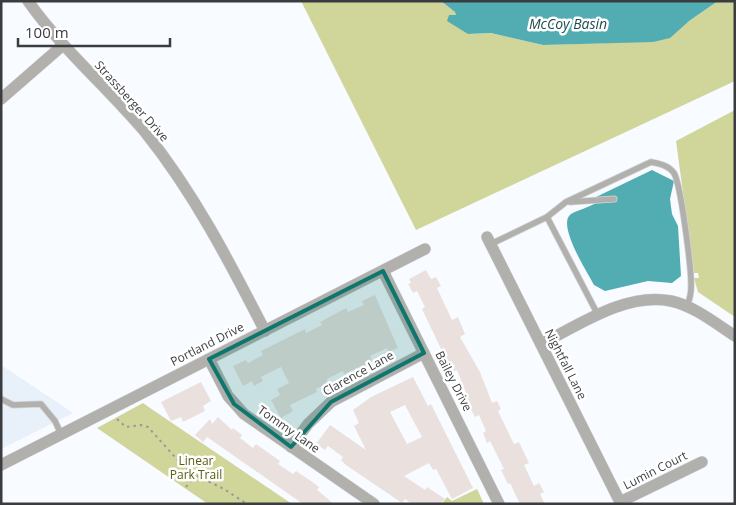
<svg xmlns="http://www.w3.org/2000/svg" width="736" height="505" viewBox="0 0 736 505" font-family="'Open Sans',sans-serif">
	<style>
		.built { fill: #e8f0fa }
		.green { fill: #d0d59a }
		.water { fill: #51adb2 }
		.building { fill: #eae1df; fill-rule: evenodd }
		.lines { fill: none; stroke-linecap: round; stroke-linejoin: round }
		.lane-casing { stroke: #d2d5d9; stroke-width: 7 }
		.street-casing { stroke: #d2d5d9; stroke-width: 12 }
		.path { stroke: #97999d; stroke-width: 2; stroke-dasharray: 2.5 4; stroke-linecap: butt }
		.lane { stroke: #b2b0ad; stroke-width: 5.5 }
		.street { stroke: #b2b0ad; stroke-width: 11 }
		.marked { fill: #0f766e; fill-opacity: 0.2; stroke: #0f766e; stroke-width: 4; stroke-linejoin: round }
		.labels { text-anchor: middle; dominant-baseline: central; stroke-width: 5; stroke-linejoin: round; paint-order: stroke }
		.street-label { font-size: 12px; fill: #3a3c3f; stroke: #fff }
		.park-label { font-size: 12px; fill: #595c0f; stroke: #fff }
		.water-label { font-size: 14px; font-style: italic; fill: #214c4e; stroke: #fff }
	</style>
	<rect width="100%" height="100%" fill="#f8fbff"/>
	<!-- built -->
	<polygon class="built" points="1,365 73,413 1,449"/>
	<!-- green -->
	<g class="green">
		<polygon points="301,1 441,1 455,12 468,34 491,33 543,45 605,43 689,21 718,1 735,1 735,81 416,230"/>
		<polygon points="735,110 735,317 698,292 694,278 699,278 698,273 694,273 676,141"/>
		<polygon points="143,403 150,408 292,504 208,504 97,428"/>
		<polygon points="477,489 484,504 442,504 447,497 452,501"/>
	</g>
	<!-- water -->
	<g class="water">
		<polygon points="441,1 718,1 689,21 670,38 653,42 543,45 491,33 468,34 447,21 449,15 456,15 455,12"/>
		<path d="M652 170 674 181 670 199 672 214 678 226 681 276 672 283 648 281 605 291 594 285C588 273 556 224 571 214 576 211 589 207 596 203V197Z"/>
	</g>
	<!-- building -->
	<g class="building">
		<polygon points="426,270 431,279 436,277 441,286 437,288 452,320 458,317 465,334 460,337 480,372 492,403 497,401 501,409 498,411 514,444 519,442 529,463 524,465 534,486 539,483 544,492 540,494 545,504 520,504 510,483 508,484 501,470 504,469 490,441 487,443 483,433 486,431 479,415 475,417 468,404 470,403 457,370 452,372 422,309 425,307 417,291 413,293 408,284 411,283 409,279"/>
		<polygon points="375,295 398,348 388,352 387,348 370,356 372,361 344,374 343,371 327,379 328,383 316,389 317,392 290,405 293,411 281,418 271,400 280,395 277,389 289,383 281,367 261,377 263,381 254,386 252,381 243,386 233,366 246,360 248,363 263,355 261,351 305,329 306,333 322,325 320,322 346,308 348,312 364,305 362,301"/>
		<path d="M413 377 428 406 431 404 473 488 452 499 436 469 433 470 429 463 404 476 425 490 427 487 445 499 441 504H412L405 499 402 503 346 465 341 460 343 457 328 446 325 450 316 444 330 425 366 450 354 426 359 423 353 410 371 397ZM405 405 422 437 407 444 390 412Z"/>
		<polygon points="201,382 211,401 203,406 205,411 183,422 181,417 171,421 161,402"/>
		<polygon points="218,417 232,430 233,428 242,435 240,438 253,448 256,444 280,461 278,464 293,474 296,471 311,481 319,487 317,490 334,504 303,504 207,437 203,442 195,435 210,419 212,424"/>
	</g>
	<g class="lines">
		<defs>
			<g id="lane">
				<polyline points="570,202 614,199"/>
				<polyline points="547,217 598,315"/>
				<path d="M491 244 547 217 566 202 651 162C660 164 668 165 674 173 681 185 692 272 691 288 691 294 689 301 687 307"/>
				<polyline points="1,399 13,405 41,404 55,421 61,434"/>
			</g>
			<g id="street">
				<path d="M28 1C62 49 107 87 145 132 194 193 229 261 265 331"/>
				<polyline points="1,99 63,45"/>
				<polyline points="487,237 621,504"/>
				<polyline points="383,271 499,504"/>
				<path d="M541 344C579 325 626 292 671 301 694 306 715 323 735 336"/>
				<polyline points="209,359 228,396 244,414 374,504"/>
				<polyline points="291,447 308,424 331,402 424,353"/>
				<polyline points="1,465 425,249"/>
				<polyline points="620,502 702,462"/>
			</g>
		</defs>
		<!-- lane casing -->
		<use href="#lane" class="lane-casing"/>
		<!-- street casing -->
		<use href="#street" class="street-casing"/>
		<!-- path -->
		<g class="path">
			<polyline points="117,419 126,427 141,425 148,427 183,466 195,475 224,489 247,504"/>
			<polyline points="186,487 195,475"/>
		</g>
		<!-- lane -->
		<use href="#lane" class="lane"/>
		<!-- street -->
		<use href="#street" class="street"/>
	</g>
	<!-- marked area -->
	<path class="marked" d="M383 271 424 353 331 402 291 447 234 404 209 359Z"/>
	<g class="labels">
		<!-- street labels -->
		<g class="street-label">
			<text transform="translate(132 101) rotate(48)">Strassberger Drive</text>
			<text transform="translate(207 344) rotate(-27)">Portland Drive</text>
			<text transform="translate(566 364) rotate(63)">Nightfall Lane</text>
			<text transform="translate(358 373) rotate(-29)">Clarence Lane</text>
			<text transform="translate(454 381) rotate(63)">Bailey Drive</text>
			<text transform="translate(289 429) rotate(35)">Tommy Lane</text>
			<text transform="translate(655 470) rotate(-27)">Lumin Court</text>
		</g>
		<!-- park labels -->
		<g class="park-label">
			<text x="196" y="460">Linear<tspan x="196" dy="14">Park Trail</tspan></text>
		</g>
		<!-- water labels -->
		<g class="water-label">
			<text x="568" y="23">McCoy Basin</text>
		</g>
	</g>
	<!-- border -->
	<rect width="736" height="505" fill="none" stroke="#3a3c3f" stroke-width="5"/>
	<!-- scale -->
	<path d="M18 38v8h152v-8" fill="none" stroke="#3a3c3f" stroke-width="2.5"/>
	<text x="25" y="38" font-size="15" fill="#3a3c3f" stroke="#ffffff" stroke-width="4" paint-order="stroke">100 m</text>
</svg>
